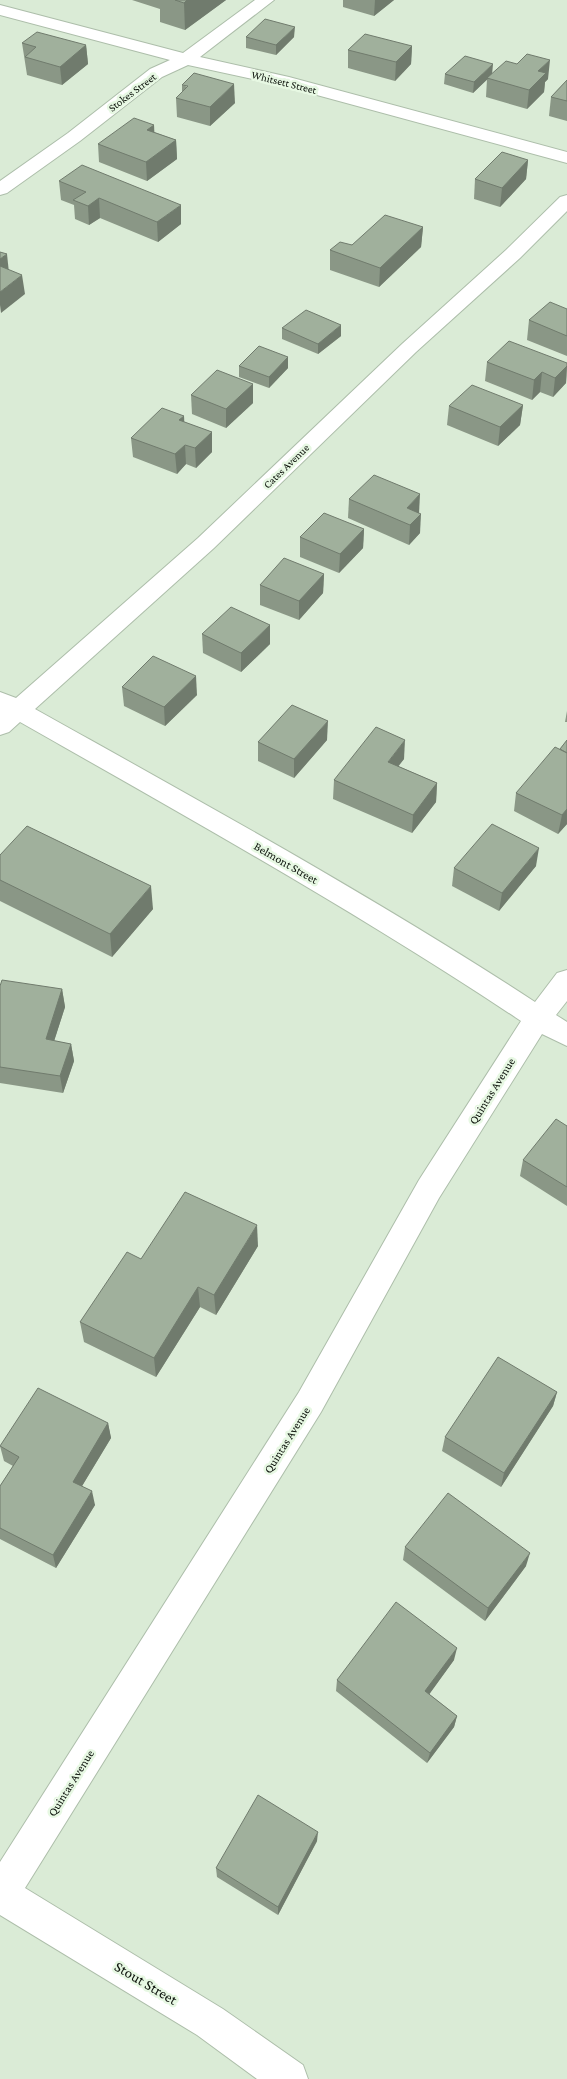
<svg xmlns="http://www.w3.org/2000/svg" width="567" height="2079" viewBox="0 0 567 2079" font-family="'Crimson Pro',serif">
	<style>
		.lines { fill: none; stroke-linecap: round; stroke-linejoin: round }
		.minor-casing { stroke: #adbeaa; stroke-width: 2 }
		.minor { fill: #fff; fill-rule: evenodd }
		.wall { fill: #8a9786 }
		.shaded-wall { fill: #707b6d }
		.building { fill: #a0b09c; stroke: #707b6d }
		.labels { text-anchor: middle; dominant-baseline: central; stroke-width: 5; stroke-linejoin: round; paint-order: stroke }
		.far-street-label { font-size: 11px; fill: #0c120b; stroke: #e7f8e3 }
		.street-label { font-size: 12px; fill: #0c120b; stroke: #e7f8e3 }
		.near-street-label { font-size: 15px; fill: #0c120b; stroke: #e7f8e3 }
	</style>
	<rect width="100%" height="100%" fill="#daebd6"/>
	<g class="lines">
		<defs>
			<g id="minor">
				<polygon points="255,0 274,0 200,57 289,77 567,152 567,163 280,85 188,65 162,77 80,141 7,193 0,195 0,181 68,133 150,69 170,60 0,15 0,5 183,53"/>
				<path d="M567 195V211L520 258 416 352 214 548 35 709C203 803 373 896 535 1002L557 973 567 970V1001L556 1015 567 1022V1046L542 1034 439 1198 321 1412 25 1888 223 2009 303 2065 308 2079H257L197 2035 0 1915V1862L299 1392 419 1180 521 1021C359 913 189 818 20 722L9 732 0 735V692L16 698 198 538 402 344 506 250 560 197Z"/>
			</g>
		</defs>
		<!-- minor casing -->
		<use href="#minor" class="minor-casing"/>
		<!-- minor -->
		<use href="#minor" class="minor"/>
	</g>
	<!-- wall -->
	<g class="wall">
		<polygon points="132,0 226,0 185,30 160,22 160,9"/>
		<polygon points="343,0 394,0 374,16 343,7"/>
		<polygon points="246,37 294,37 276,55 246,48"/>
		<polygon points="22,43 86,45 88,64 62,85 27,75"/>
		<polygon points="412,46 411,64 395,81 348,68 348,50"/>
		<polygon points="445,74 492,74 548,79 545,82 544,92 527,109 486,97 487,79 473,93 444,84"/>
		<polygon points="567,80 567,121 549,116 551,97"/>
		<polygon points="182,85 235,103 210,126 177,117 176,98 182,92"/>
		<polygon points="154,125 154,132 176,140 177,159 147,181 99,162 98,144"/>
		<polygon points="528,160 526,179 500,207 474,199 475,179"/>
		<polygon points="59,181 181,224 158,242 100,218 89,225 75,219 74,205 61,200"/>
		<polygon points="423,227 421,247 379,287 330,270 330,250"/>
		<polygon points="567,309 567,356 527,340 529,320"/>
		<polygon points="282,328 341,336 318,354 282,339"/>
		<polygon points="288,357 288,368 269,388 239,377 239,366"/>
		<polygon points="487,362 567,363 566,383 553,397 540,392 532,400 485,381"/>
		<polygon points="253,384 253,403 226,428 192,414 191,395"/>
		<polygon points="523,405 520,425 498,446 447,425 449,406"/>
		<polygon points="184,416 184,422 212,432 212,452 196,468 186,464 177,474 133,457 131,438"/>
		<polygon points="349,499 419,513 420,533 409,545 348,518"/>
		<polygon points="364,529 363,548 339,573 300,557 300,537"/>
		<polygon points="324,574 323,593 299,620 260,605 260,585"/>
		<polygon points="202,634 270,644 241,672 203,653"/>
		<polygon points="122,687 197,695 165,726 124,706"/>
		<polygon points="567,711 567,722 565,722"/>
		<polygon points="327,740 294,778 258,761 258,742"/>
		<polygon points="567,740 567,824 558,834 514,811 516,793 560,749"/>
		<polygon points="404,759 398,766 437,783 436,802 412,833 333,799 334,780"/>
		<polygon points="0,855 153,909 112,957 0,901"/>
		<polygon points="536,866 499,911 452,886 454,868"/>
		<polygon points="0,986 62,989 65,1007 54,1041 71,1044 74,1061 63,1093 0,1083"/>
		<polygon points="567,1126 567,1206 520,1176 523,1160"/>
		<polygon points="258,1246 216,1315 200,1307 156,1377 84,1342 80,1322 141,1259"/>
		<polygon points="557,1392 553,1406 501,1487 442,1451 445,1437"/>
		<polygon points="108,1423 111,1438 82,1486 95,1505 56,1568 0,1539 0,1486 13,1466 4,1461 0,1446"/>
		<polygon points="405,1547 526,1566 485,1621 403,1560"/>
		<polygon points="454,1660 429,1694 457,1716 454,1727 427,1763 336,1691 337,1680"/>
		<polygon points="317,1841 278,1915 217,1877 216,1868"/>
	</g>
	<!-- shaded-wall -->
	<g class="shaded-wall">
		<polygon points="187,0 226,0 185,30 184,3"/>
		<polygon points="375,0 394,0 374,16"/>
		<polygon points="295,27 294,37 276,55 276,45"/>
		<polygon points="86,45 88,64 62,85 60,67"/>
		<polygon points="412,46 411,64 395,81 396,62"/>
		<polygon points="550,60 548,79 545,82 544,92 527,109 529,90 538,71"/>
		<polygon points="493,64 492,75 473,93 474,82"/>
		<polygon points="234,84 235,103 210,126 210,107"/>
		<polygon points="154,125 155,144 147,130"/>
		<polygon points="176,140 177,159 147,181 146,162"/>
		<polygon points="528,160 526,179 500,207 502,188"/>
		<polygon points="99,198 100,218 89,225 88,206"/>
		<polygon points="181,205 181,224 158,242 157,222"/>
		<polygon points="423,227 421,247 379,287 380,268"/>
		<polygon points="7,254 9,273 0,281 0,259"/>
		<polygon points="22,275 25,294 1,313 0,305 0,292"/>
		<polygon points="341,325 341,336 318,354 318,344"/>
		<polygon points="288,357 288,368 269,388 269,377"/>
		<polygon points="567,366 566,383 553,397 555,378"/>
		<polygon points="542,372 540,392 532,400 534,380"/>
		<polygon points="253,384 253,403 226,428 226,409"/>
		<polygon points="523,405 520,425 498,446 500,427"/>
		<polygon points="184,416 185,435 179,420"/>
		<polygon points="212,432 212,452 196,468 195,448"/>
		<polygon points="185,445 186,464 177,474 175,454"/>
		<polygon points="420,494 419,514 407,508"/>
		<polygon points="421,514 420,533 409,545 410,525"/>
		<polygon points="364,529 363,548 339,573 340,554"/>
		<polygon points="324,574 323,593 299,620 299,601"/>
		<polygon points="270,625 270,644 241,672 241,653"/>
		<polygon points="196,676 197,695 165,726 164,707"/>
		<polygon points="328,721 327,740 294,778 294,759"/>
		<polygon points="405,740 404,759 387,781 388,762"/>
		<polygon points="437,783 436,802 412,833 413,815"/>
		<polygon points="567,809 567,824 558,834 562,815"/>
		<polygon points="539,848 536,866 499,911 502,893"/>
		<polygon points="151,886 153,909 112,957 110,934"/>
		<polygon points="62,989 65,1007 49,1057 46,1039"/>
		<polygon points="71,1044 74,1061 63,1093 60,1076"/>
		<polygon points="257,1225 258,1246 216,1315 214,1295"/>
		<polygon points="198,1287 200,1307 156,1377 154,1358"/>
		<polygon points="557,1392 553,1406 501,1487 504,1473"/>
		<polygon points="108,1423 111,1438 76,1496 73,1482"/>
		<polygon points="92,1491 95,1505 56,1568 53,1555"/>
		<polygon points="530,1553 526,1566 485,1621 488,1608"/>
		<polygon points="457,1648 454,1660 423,1703 425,1691"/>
		<polygon points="457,1716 454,1727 427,1763 430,1753"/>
		<polygon points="318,1832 317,1841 278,1915 278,1907"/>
	</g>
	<!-- building -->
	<g class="building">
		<polygon points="175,0 187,0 184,3"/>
		<polygon points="265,19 295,27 276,45 246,37"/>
		<polygon points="37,32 86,45 60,67 25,57 36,47 22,43"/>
		<polygon points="365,34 412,46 396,62 348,50"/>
		<polygon points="527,54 550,60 538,71 546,73 529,90 487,78 506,61 517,64"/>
		<polygon points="465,56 493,64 474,82 445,74"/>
		<polygon points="194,73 234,84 210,107 176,98 188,86 182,85"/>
		<polygon points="567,80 567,101 551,97"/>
		<polygon points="134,118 154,125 147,130 176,140 146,162 98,144"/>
		<polygon points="502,152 528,160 502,188 475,179"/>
		<polygon points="82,165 181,205 157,222 99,198 88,206 73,200 86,192 59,181"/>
		<polygon points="385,215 423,227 380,268 330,250 340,242 352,245"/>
		<polygon points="0,252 7,254 0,259"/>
		<polygon points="0,266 22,275 0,292"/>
		<polygon points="550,302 567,309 567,336 529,320"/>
		<polygon points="306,310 341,325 318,344 282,328"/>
		<polygon points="509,341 567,363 567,366 555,378 542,372 534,380 487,362"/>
		<polygon points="259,346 288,357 269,377 239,366"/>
		<polygon points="217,370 253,384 226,409 191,395"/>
		<polygon points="472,385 523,405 500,427 449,406"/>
		<polygon points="162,408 184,416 179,420 212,432 195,448 185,445 175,454 131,438"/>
		<polygon points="374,475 420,494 407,508 421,514 410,525 349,499"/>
		<polygon points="324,513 364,529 340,554 300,537"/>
		<polygon points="284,558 324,574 299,601 260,585"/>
		<polygon points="231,607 270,625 241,653 202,634"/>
		<polygon points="153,656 196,676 164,707 122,687"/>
		<polygon points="292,705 328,721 294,759 258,742"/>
		<polygon points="376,727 405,740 388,762 437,783 413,815 334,780"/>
		<polygon points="567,740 567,753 560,749"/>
		<polygon points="555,747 567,753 567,809 562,815 516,793"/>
		<polygon points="492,824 539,848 502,893 454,868"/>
		<polygon points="27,826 151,886 110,934 0,880 0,855"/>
		<polygon points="2,980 62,989 46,1039 71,1044 60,1076 0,1067 0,986"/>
		<polygon points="556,1119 567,1126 567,1187 523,1160"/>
		<polygon points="185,1192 257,1225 214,1295 198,1287 154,1358 80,1322 127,1252 141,1259"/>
		<polygon points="498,1357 557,1392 504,1473 445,1437"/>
		<polygon points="38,1388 108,1423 73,1482 92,1491 53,1555 0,1528 0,1486 19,1457 0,1446"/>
		<polygon points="448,1493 530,1553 488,1608 405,1547"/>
		<polygon points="396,1602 457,1648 425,1691 457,1716 430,1753 337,1680"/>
		<polygon points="258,1795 318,1832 278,1907 216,1868"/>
	</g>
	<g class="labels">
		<!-- far-street labels -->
		<g class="far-street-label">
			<text transform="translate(284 82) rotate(14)">Whitsett Street</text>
			<text transform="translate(132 92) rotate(-37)">Stokes Street</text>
			<text transform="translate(286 466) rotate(-44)">Cates Avenue</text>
		</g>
		<!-- street labels -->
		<g class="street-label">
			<text transform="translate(286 863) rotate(30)">Belmont Street</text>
			<text transform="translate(492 1091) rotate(-58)">Quintas Avenue</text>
			<text transform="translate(287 1440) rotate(-58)">Quintas Avenue</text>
			<text transform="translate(71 1783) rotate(-58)">Quintas Avenue</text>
		</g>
		<!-- near-street labels -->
		<g class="near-street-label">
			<text transform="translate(146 1983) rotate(31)">Stout Street</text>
		</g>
	</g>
</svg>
